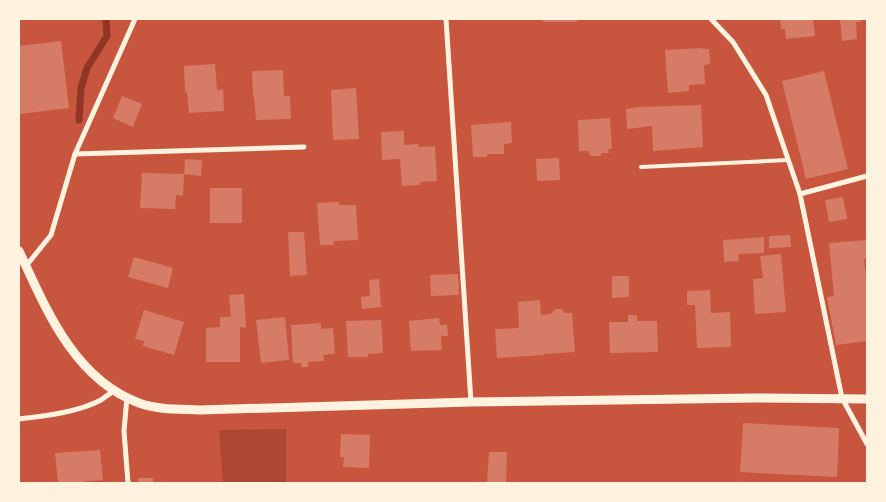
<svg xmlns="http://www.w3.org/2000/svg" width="886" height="502" viewBox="0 0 886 502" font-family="Literata,serif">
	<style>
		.green { fill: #ae4732 }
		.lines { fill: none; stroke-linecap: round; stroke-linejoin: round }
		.stream { stroke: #8f3625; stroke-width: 7 }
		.building { fill: #d67c66 }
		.service { stroke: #fff3e0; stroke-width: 4 }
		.minor { stroke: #fff3e0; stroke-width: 5 }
		.tertiary { stroke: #fff3e0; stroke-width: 9 }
	</style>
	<rect width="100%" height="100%" fill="#c8553d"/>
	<!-- green -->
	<polygon class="green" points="286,429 286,483 223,483 219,430"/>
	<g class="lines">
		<!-- stream -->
		<polyline class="stream" points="79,120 81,88 87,68 107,36 106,19"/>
	</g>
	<!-- building -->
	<g class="building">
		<rect x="543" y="19" width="34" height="3"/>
		<polygon points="780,19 813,19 815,36 786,39 785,29 781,29"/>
		<polygon points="840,19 861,19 861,22 856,22 857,39 842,41"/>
		<polygon points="61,41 69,108 19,114 19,46"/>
		<polygon points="703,48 702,49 709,49 710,64 704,65 705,84 689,85 689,91 668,93 665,50"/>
		<polygon points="215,64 217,90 223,89 224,111 189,113 187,92 185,93 184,66"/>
		<polygon points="283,70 284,96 290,96 291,119 256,120 254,97 253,97 252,71"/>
		<polygon points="824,71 848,169 806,179 782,81"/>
		<polygon points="356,88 359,139 333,140 331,90"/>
		<polygon points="122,96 142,104 133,127 113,118"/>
		<polygon points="701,105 703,147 653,151 652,126 627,129 626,109 639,107"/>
		<polygon points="610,118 612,149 608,149 609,153 601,153 601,156 590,156 589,151 579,151 578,120"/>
		<polygon points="511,122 512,143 504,144 504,154 487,154 487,157 473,157 471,125"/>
		<polygon points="404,131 404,145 418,144 419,147 435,146 437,181 420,182 421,185 402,186 400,159 382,160 381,132"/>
		<polygon points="559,158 560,180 537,181 536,159"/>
		<polygon points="185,159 202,160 201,176 184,174"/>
		<polygon points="142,173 184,174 183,196 176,195 175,209 140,208"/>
		<rect x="210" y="188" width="32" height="35"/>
		<polygon points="843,197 847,219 829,222 825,200"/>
		<polygon points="339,202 339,205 356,205 358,240 333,241 334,245 320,245 317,203"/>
		<polygon points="288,232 304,232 307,275 290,276"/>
		<polygon points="790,235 791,247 769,248 769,236"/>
		<polygon points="764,237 764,253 738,254 739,261 724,262 723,240"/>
		<polygon points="867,240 867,258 864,259 867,287 867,341 836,345 827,297 834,296 829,243"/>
		<polygon points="781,254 786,312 755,314 753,279 763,278 760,256"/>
		<polygon points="134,257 173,268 168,288 128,277"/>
		<polygon points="458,274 459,295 431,296 430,275"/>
		<polygon points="612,276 629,276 629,297 612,298"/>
		<polygon points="379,279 381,307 362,309 361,297 370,296 369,280"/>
		<polygon points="710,290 711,313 730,312 731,347 697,348 695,305 687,305 687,291"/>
		<polygon points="244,294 246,328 240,327 240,362 206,362 206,328 220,327 220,317 231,317 229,295"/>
		<polygon points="540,300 541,315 551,314 555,309 561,309 565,313 572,313 575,352 544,354 544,355 497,358 495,329 519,328 518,302"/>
		<polygon points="144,310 184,322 174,355 143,346 144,341 135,339"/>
		<polygon points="628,315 637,315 637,321 657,321 658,352 610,353 609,322 628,322"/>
		<polygon points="285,317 289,360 261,363 256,320"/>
		<polygon points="439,318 440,325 447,325 448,336 441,336 442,350 411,351 409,321"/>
		<polygon points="381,320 383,353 368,354 368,357 348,357 346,321"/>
		<polygon points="321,323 321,329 333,328 335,354 323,355 324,361 308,362 308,367 301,367 301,363 293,363 291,325"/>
		<polygon points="743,423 839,428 837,477 740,472"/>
		<polygon points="341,434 370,435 369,468 343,467 344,457 340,457"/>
		<polygon points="100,450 103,480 85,481 85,483 74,483 74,482 58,483 55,453"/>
		<polygon points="489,452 507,452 506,483 487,483"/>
		<rect x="138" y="478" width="15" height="5"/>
	</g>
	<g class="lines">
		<!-- service -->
		<polyline class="service" points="641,167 788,160"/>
		<!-- minor -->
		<g class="minor">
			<polyline points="446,19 471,402"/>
			<polyline points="711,19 733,42 766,95 800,194 842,398 867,444"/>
			<polyline points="75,154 304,147"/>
			<polyline points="800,194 867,176"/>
			<polyline points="26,266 51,235 75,154 135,19"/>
			<polyline points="127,397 124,431 128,483"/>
			<path d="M19 419C44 416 79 412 101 400 105 397 109 394 114 391"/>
		</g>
		<!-- tertiary -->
		<path class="tertiary" d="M19 251C46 309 74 379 139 403 158 410 180 409 200 410L471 402 755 398 867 399"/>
	</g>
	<!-- border -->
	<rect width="886" height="502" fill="none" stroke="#fff3e0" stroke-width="40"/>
</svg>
